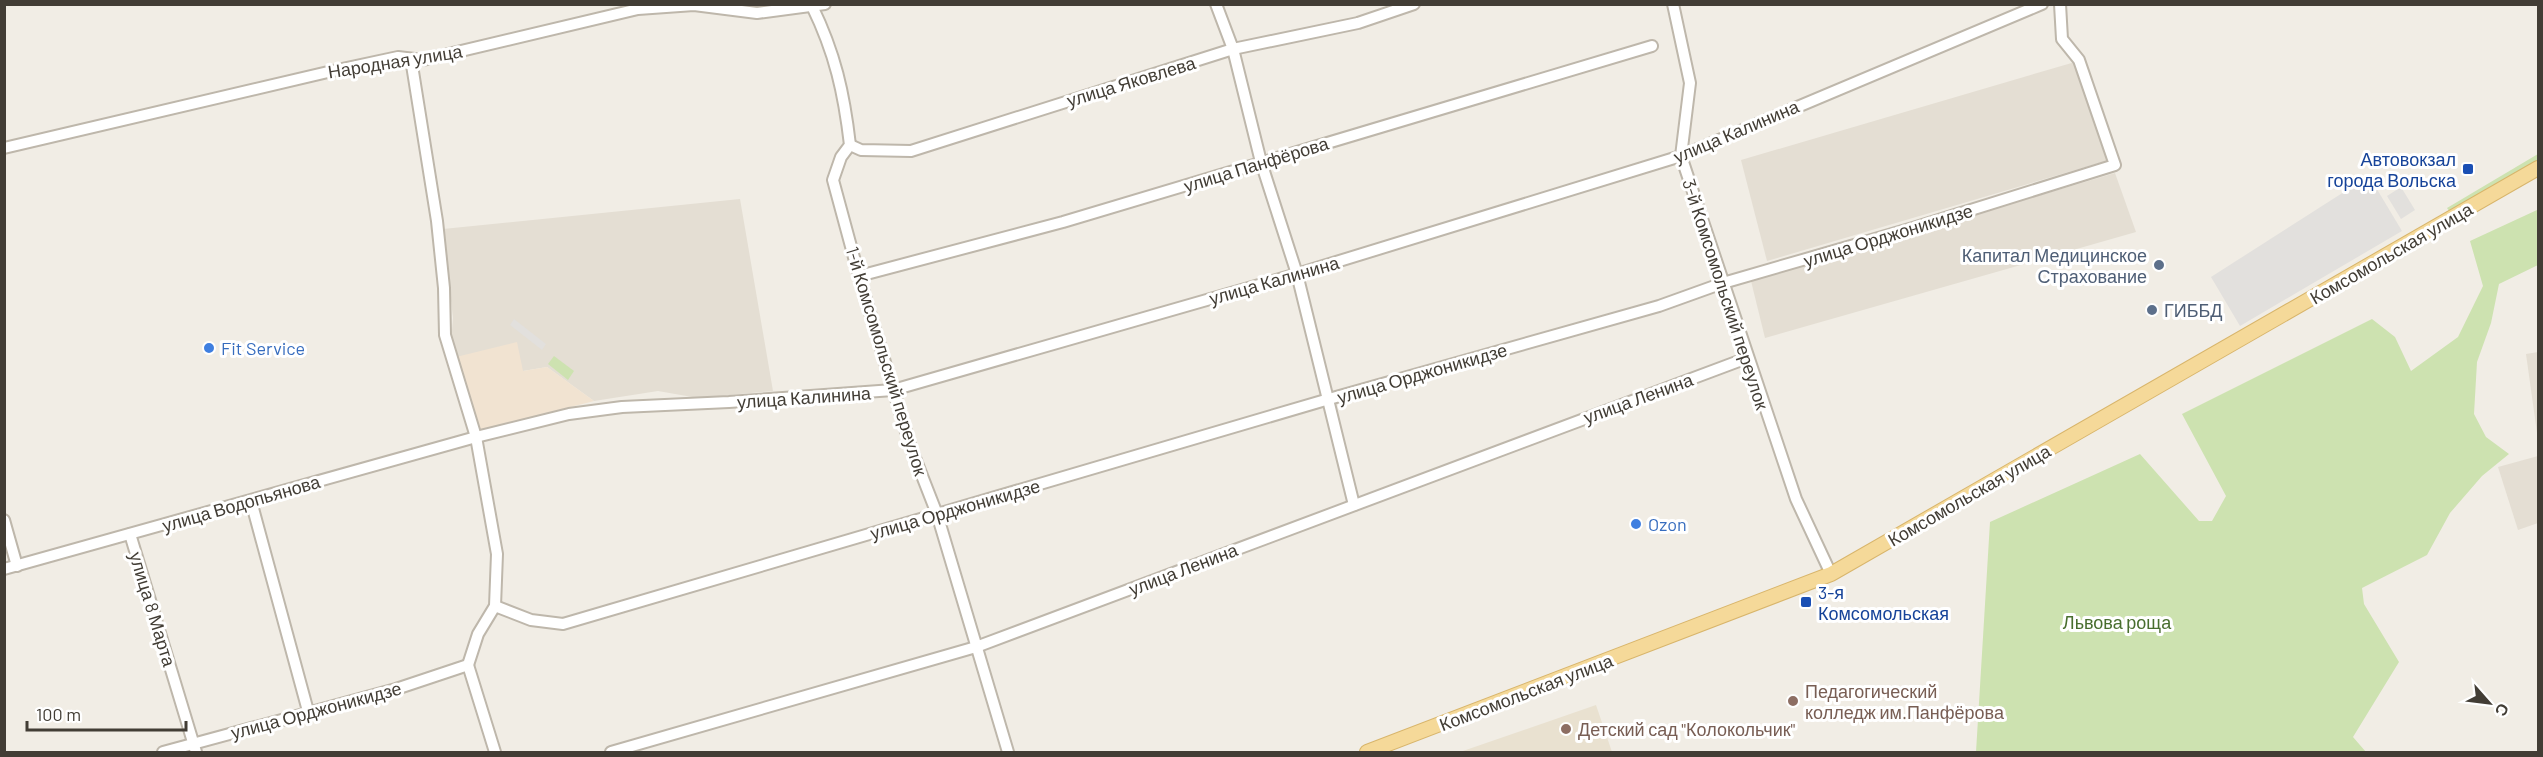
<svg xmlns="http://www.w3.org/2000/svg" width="2543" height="757" viewBox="0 0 2543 757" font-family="Barlow,sans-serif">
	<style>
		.residential { fill: #e4ded3 }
		.commercial { fill: #f1e3d1 }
		.education { fill: #e9e1d0 }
		.green { fill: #cde2b0 }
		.parking { fill: #e2e0dd }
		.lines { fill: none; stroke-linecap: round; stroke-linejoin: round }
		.minor-casing { stroke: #beb7ab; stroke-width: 14 }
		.major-casing { stroke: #d8b56b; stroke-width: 16 }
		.minor { stroke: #fff; stroke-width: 10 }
		.major { stroke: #f5d999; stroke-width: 14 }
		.transit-dot { fill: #1a4fb4; stroke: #fff; stroke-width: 2 }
		.service-dot { fill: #5c6f8a; stroke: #fff; stroke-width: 2 }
		.shop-dot { fill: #3f7fe0; stroke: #fff; stroke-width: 2 }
		.education-dot { fill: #8d6e63; stroke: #fff; stroke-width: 2 }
		.labels { text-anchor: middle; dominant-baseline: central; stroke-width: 6; stroke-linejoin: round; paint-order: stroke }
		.street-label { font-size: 18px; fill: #423d35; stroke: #fff }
		.transit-label { font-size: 18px; fill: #164399; stroke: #fff; text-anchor: end }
		.service-label { font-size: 18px; fill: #4e5e75; stroke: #fff; text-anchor: end }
		.shop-label { font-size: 18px; fill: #366cbe; stroke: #fff; text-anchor: start }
		.park-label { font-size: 18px; fill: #486e2e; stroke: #fff }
		.education-label { font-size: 18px; fill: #785e54; stroke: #fff; text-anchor: start }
	</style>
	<rect width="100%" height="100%" fill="#f1ede5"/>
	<!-- residential -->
	<g class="residential">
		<polygon points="2075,62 2109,160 1767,261 1741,160"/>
		<polygon points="2115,173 2136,232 1765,338 1751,281"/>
		<polygon points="740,199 773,391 698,398 658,391 594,401 547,367 523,371 456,357 451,342 453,318 443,229"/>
		<polygon points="2538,352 2538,440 2526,354"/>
		<polygon points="2538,456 2538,523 2518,530 2498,467"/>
	</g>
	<!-- commercial -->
	<polygon class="commercial" points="517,342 523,371 547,367 594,401 480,430 456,357"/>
	<!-- education -->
	<polygon class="education" points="1596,705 1612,752 1460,752"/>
	<!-- green -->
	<g class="green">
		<polygon points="2538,154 2538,160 2450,212 2447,208"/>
		<polygon points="2537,210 2538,265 2499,284 2491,323 2477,362 2474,414 2486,437 2509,454 2482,476 2450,513 2427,555 2362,588 2364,604 2399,662 2353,737 2366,752 1976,752 1990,522 2140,454 2199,521 2212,521 2226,496 2182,414 2372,319 2395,337 2411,371 2458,337 2483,286 2470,241"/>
		<polygon points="554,356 574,371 568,380 548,364"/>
	</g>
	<!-- parking -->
	<g class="parking">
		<polygon points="2369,176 2402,231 2240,326 2211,277"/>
		<polygon points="2401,187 2415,210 2401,219 2387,196"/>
		<polygon points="514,319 546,344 542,350 510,325"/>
	</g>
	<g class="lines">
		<defs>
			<g id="minor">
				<polyline points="1216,4 1233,49 1261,162 1297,274 1354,505"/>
				<polyline points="1673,4 1690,83 1681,156 1796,499 1831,574"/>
				<path d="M812 6C835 53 844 93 850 145L841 157 833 180 859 276 910 445 937 514 1008 752"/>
				<polyline points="411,59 437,221 444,288 445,335 476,437 497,554 495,606 478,634 468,665"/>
				<polyline points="850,145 861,150 911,151 1233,49 1358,23 1414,4"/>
				<polyline points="4,148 328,72 398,57 423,60 638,9 694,5 757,13 825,4"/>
				<polyline points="859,276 1063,222 1652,46"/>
				<polyline points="251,501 308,711"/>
				<polyline points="4,520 17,566"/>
				<polyline points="130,534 196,752"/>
				<polyline points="4,569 476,437 569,414 622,407 729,402 893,390 1297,274 1681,156 2042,4"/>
				<polyline points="495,606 531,620 563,624 1329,399 1659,306 1723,283 1913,228 2115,165 2079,60 2062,39 2060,4"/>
				<polyline points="468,665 495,752"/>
				<polyline points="163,752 396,689 468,665"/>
				<polyline points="611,752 976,647 1747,358"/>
			</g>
			<polyline id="major" points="1367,752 1831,574 2538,168"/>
		</defs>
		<!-- minor casing -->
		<use href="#minor" class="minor-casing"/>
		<!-- major casing -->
		<use href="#major" class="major-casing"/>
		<!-- minor -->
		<use href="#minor" class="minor"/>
		<!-- major -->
		<use href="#major" class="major"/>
	</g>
	<!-- markers -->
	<g class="transit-dot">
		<rect x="2462" y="163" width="12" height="12" rx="3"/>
		<rect x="1800" y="596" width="12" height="12" rx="3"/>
	</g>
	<g class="service-dot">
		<circle cx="2159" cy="265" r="6"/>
		<circle cx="2152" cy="310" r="6"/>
	</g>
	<g class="shop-dot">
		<circle cx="209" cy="348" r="6"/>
		<circle cx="1636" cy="524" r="6"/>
	</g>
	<g class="education-dot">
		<circle cx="1793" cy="701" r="6"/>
		<circle cx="1566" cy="729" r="6"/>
	</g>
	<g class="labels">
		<!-- street labels -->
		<g class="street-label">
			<text transform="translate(395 61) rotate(-9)">Народная улица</text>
			<text transform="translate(1131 81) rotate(-17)">улица Яковлева</text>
			<text transform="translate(1736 131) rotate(-23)">улица Калинина</text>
			<text transform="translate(1256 164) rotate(-17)">улица Панфёрова</text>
			<text transform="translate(1888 235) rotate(-17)">улица Орджоникидзе</text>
			<text transform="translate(2391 253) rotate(-30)">Комсомольская улица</text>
			<text transform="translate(1274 280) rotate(-16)">улица Калинина</text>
			<text transform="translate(1726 294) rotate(72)">3-й Комсомольский переулок</text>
			<text transform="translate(887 361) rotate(73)">1-й Комсомольский переулок</text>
			<text transform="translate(1422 373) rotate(-16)">улица Орджоникидзе</text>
			<text transform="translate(804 397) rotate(-4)">улица Калинина</text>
			<text transform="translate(1638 398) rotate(-20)">улица Ленина</text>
			<text transform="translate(1969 495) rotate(-30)">Комсомольская улица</text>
			<text transform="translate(241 503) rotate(-16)">улица Водопьянова</text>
			<text transform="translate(955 509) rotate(-16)">улица Орджоникидзе</text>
			<text transform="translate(1183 569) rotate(-21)">улица Ленина</text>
			<text transform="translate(153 609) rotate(73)">улица 8 Марта</text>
			<text transform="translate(1526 692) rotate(-21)">Комсомольская улица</text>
			<text transform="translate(316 710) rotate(-15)">улица Орджоникидзе</text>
		</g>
		<!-- transit labels -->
		<g class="transit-label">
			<text x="2456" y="159">Автовокзал<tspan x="2456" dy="21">города Вольска</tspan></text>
			<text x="1818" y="592" text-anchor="start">3-я<tspan x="1818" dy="21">Комсомольская</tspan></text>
		</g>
		<!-- service labels -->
		<g class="service-label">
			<text x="2147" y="255">Капитал Медицинское<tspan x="2147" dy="21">Страхование</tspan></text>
			<text x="2164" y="310" text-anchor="start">ГИББД</text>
		</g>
		<!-- shop labels -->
		<g class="shop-label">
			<text x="221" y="348">Fit Service</text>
			<text x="1648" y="524">Ozon</text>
		</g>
		<!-- park labels -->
		<g class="park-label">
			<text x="2117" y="622">Львова роща</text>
		</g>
		<!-- education labels -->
		<g class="education-label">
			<text x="1805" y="691">Педагогический<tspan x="1805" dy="21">колледж им.Панфёрова</tspan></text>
			<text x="1578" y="729">Детский сад "Колокольчик"</text>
		</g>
	</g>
	<!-- border -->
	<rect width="2543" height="757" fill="none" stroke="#423d35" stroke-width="12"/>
	<!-- north arrow -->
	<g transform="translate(2489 703) rotate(118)" stroke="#ffffff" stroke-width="4.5" paint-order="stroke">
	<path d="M0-4.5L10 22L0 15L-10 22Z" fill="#423d35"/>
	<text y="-9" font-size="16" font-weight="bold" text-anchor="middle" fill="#423d35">С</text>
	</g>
	<!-- scale -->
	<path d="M27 721v9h159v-9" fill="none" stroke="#423d35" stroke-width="3"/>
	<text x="36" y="721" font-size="18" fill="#423d35" stroke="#ffffff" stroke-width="4.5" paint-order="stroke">100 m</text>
</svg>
